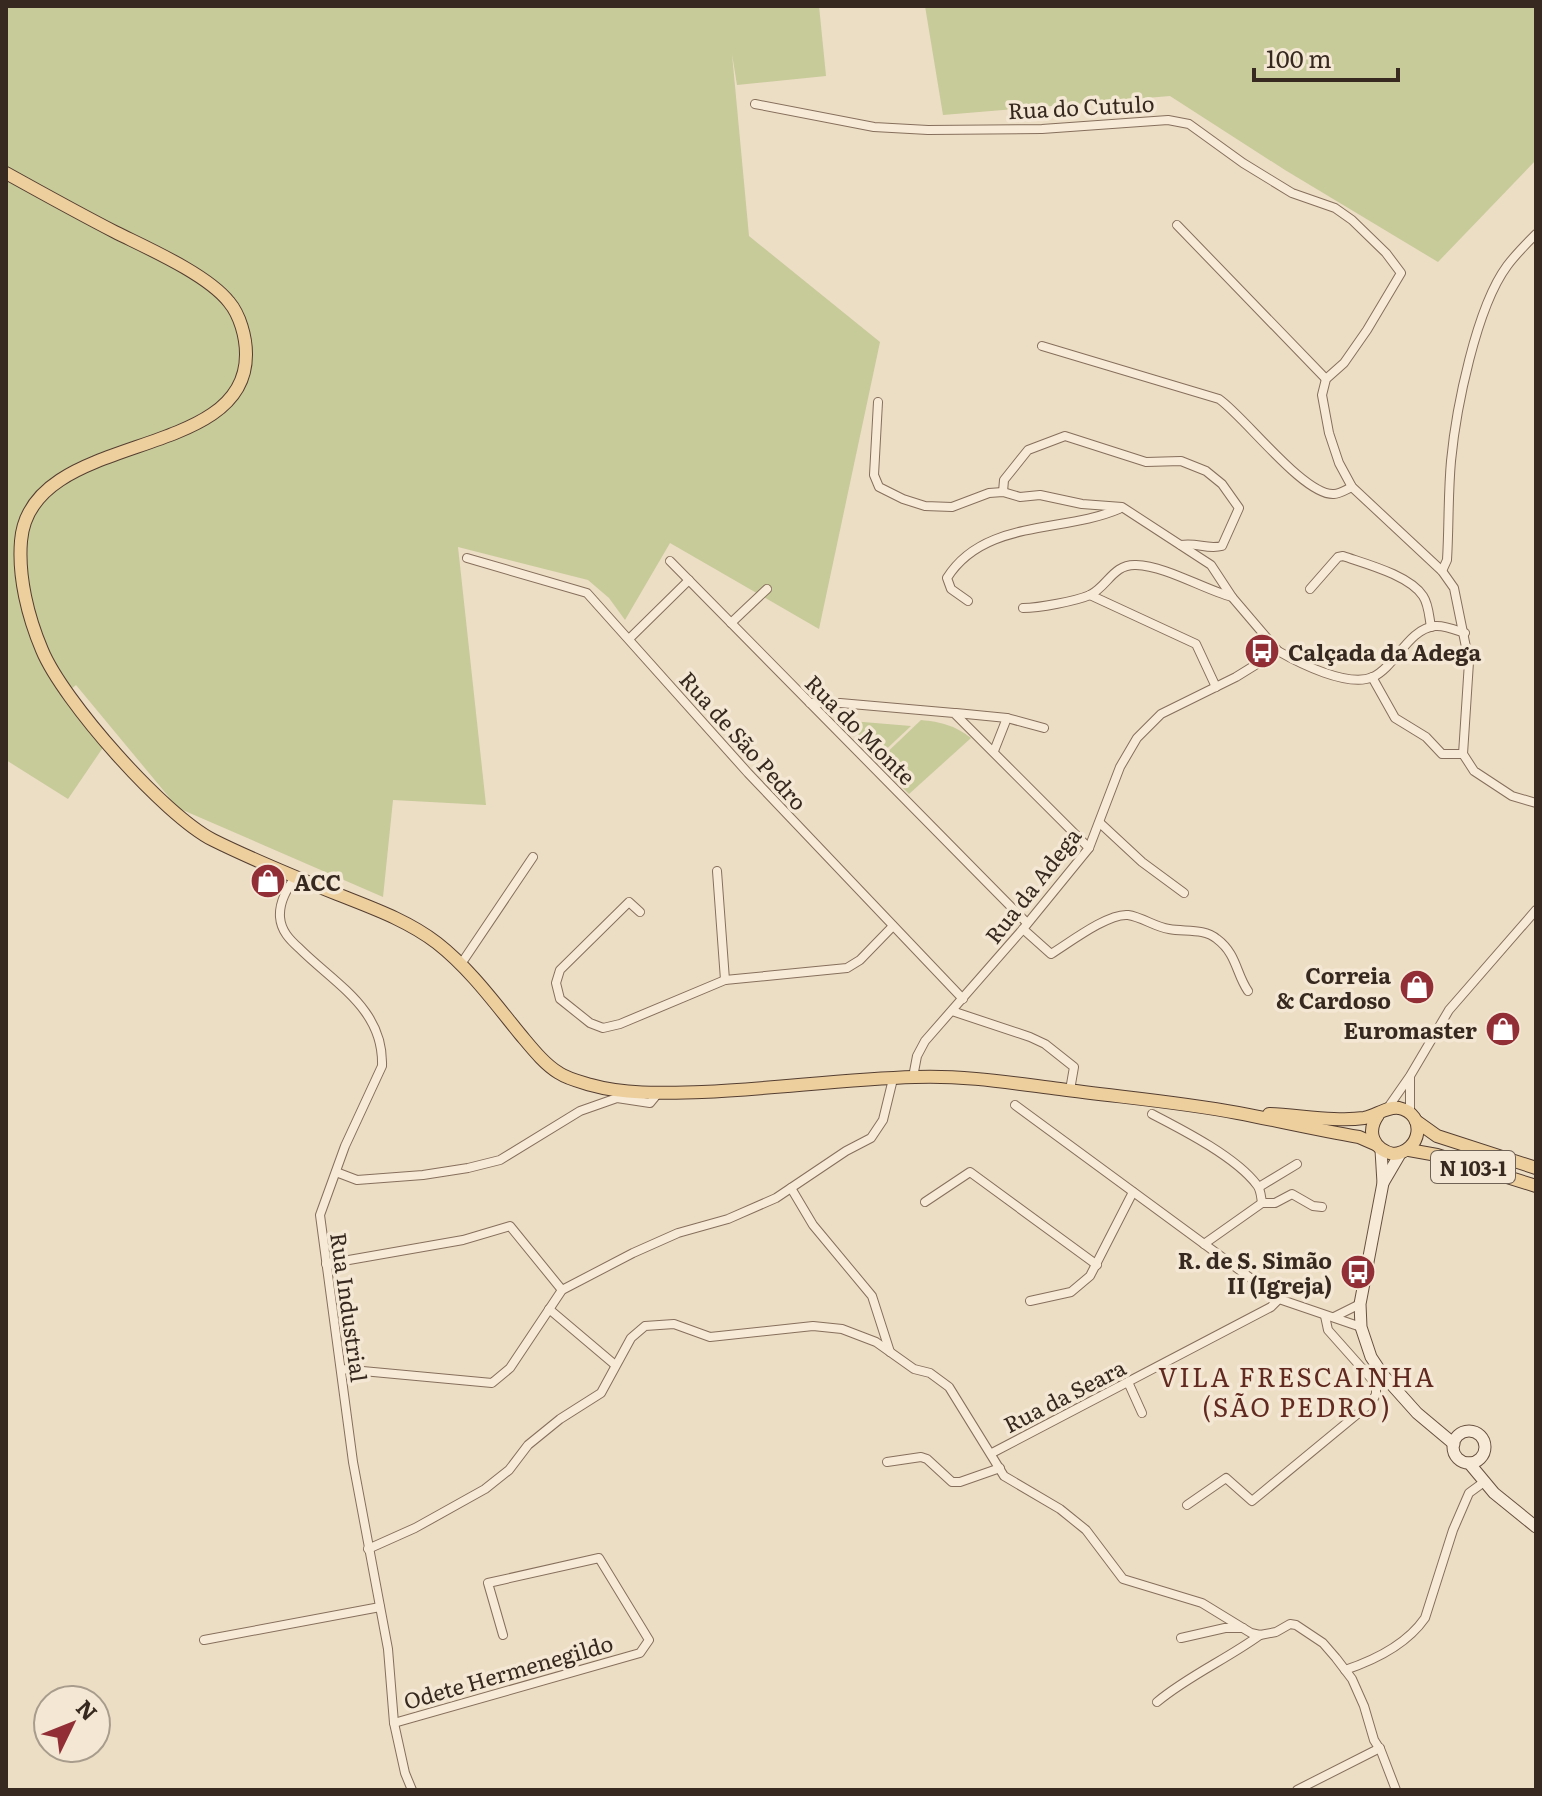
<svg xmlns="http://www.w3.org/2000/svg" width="1542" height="1796" viewBox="0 0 1542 1796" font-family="Literata,serif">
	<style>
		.green { fill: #c7ca99 }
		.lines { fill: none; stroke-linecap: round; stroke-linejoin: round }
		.street-casing { stroke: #866f5c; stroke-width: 10 }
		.secondary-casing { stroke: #68503f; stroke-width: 13 }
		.primary-casing { stroke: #543e30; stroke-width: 14 }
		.street { stroke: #f7ebd7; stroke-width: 8 }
		.secondary { stroke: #f7ebd7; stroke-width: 11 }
		.primary { stroke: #edcf9e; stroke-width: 12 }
		.labels { text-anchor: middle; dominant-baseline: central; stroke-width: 7; stroke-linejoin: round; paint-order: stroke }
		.shield { fill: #f4e8d4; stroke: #706255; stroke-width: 2 }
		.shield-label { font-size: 20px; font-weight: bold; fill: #37291f }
		.street-label { font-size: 22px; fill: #37291f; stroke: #f4e8d4 }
		.poi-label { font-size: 22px; font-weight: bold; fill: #37291f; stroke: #f4e8d4; text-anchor: end }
		.quarter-label { font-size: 26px; letter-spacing: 2px; fill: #612920; stroke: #f4e8d4 }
	</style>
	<rect width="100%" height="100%" fill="#ecddc5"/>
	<!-- green -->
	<g class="green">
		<polygon points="6,6 819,6 826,76 737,85 732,54 749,236 880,342 819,629 670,543 625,620 609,598 588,580 458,547 486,805 393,800 383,897 178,808 76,685 62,697 104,746 68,799 6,760"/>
		<polygon points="925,6 1536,6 1536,160 1438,262 1285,170 1170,96 943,115"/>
		<path d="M921 720C941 722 954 725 971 738L909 794 877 762Z"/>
		<polygon points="846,721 851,721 911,726 879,756"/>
	</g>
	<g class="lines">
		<defs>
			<g id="street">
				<polyline points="755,104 874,127 928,130 1042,129 1168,120 1189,124 1243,163 1292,193 1335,208 1352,220 1386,253 1401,273 1367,330 1344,363 1326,379 1322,395 1329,433 1339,463 1352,487 1442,571 1454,588 1469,662 1463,754 1474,771 1512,796 1536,803"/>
				<polyline points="1177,225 1326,379"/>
				<path d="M1042 346 1219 399C1245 417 1304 496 1334 494 1340 494 1347 489 1352 487"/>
				<polyline points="878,402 874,475 879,487 903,499 925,506 952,507 989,493 1003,492 1020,497 1040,495 1082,504 1122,507 1211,565 1232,597 1278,651"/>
				<path d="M1003 492 1004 480 1028 450 1065 436 1146 462 1181 461 1206 471 1222 484 1239 508 1222 546C1207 550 1197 542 1181 545"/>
				<polyline points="467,558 587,593 748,773 963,999"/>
				<polyline points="670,561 1027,923"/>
				<path d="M1442 571 1447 560C1449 527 1448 494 1451 461 1456 409 1476 308 1507 266 1515 255 1526 244 1536 234"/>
				<path d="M1310 589 1338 557 1343 556C1366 564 1409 575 1423 596 1429 605 1429 617 1431 627"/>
				<polyline points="1090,595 1196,644 1216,687"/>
				<path d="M968 601 951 589 947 578C984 519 1063 533 1119 509"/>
				<path d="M1023 608C1039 608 1076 601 1090 595 1108 586 1113 564 1136 565 1166 566 1203 589 1232 597"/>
				<polyline points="731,623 767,589"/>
				<polyline points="630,638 689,580"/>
				<polyline points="1372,677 1395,718 1426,737 1442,754 1463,754"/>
				<polyline points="810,703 840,703 954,713 1089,848"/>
				<polyline points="956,713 1007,718 994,751"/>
				<polyline points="1007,718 1044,728"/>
				<polyline points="1100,823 1142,862 1184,893"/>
				<polyline points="717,871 725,980"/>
				<path d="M295 877C287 889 279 902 280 917 281 931 290 940 299 948 335 984 384 1009 382 1066L345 1146 320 1215 353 1462 388 1649 394 1723 405 1773 412 1790"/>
				<polyline points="640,912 629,902 560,970 556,983 560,999 590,1023 603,1028 620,1024 725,980 847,968 860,960 893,926"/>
				<path d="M1023 929 1051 954C1069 943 1108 913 1128 915 1142 917 1155 927 1169 929 1185 932 1204 928 1217 939 1237 954 1236 974 1248 991"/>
				<polyline points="461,964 533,857"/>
				<polyline points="952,1011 1030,1037 1045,1044 1074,1067 1070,1090"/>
				<path d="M913 1077 917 1056 925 1041 1023 929 1089 848 1120 767 1137 738 1161 714 1236 677 1278 651C1299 663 1348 688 1373 677 1396 666 1408 629 1435 626 1444 625 1456 630 1465 633"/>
				<polyline points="1015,1105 1279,1299 1361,1327"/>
				<polyline points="1387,1109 1410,1076 1449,1010 1536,910"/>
				<path d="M1152 1114C1183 1130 1236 1157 1257 1185 1261 1190 1261 1197 1262 1203"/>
				<polyline points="1410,1114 1410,1077"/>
				<polyline points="336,1172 357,1180 423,1175 468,1168 500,1160 580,1111 617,1098 650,1103 659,1092"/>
				<polyline points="1259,1187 1297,1164"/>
				<polyline points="791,1188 813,1225 872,1296 890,1352"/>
				<polyline points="925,1202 970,1172 1097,1265"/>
				<polyline points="1204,1244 1262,1203 1275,1203 1292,1194 1313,1206 1322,1207"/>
				<polyline points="326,1264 463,1240 510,1226 562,1290"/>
				<polyline points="1030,1301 1071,1292 1090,1276 1133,1192"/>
				<polyline points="549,1309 614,1364"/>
				<polyline points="1334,1317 1360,1304"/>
				<polyline points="341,1369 492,1383 510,1368 562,1290 633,1253 678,1233 728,1219 776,1198 846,1151 871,1138 883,1120 893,1079"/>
				<polyline points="1128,1382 1142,1413"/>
				<polyline points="992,1453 1271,1307 1279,1299"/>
				<polyline points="887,1462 921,1457 927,1459 952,1482 960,1482 1000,1468"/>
				<polyline points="1187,1505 1226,1478 1252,1501 1372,1402 1376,1394 1376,1384 1328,1330 1325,1316"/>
				<polyline points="368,1549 415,1528 485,1489 509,1470 528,1445 560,1419 601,1393 631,1338 645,1326 674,1324 710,1337 813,1326 842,1329 876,1342 914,1369 930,1373 949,1387 1004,1476 1060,1509 1086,1530 1123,1579 1202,1603 1251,1633 1260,1635 1276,1632 1290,1624 1296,1625 1323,1643 1336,1658 1352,1679 1364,1706 1374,1740 1381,1751 1396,1790"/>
				<polyline points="1181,1638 1225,1628 1243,1628"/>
				<polyline points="204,1640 380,1607"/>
				<path d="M1345 1670C1375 1660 1407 1644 1425 1618L1453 1530 1469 1493 1484 1482"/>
				<path d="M1157 1702C1188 1676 1227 1659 1260 1635"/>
				<polyline points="394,1723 640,1653 649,1640 599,1558 488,1583 503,1635"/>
				<polyline points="1297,1790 1380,1748"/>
			</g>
			<g id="secondary">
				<polyline points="1381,1150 1383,1183 1360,1304 1361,1327 1371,1357 1383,1375 1417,1413 1454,1444"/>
				<polyline points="1383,1183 1400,1154"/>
				<circle cx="1469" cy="1447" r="16"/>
				<polyline points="1469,1463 1494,1493 1536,1527"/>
			</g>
			<g id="primary">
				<path d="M6 173C42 193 78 213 115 232 147 248 207 274 229 302 240 315 246 337 246 354 247 464 30 429 21 541 18 577 28 617 42 650 63 701 164 815 213 840 253 860 295 877 337 894 372 908 407 920 437 943 469 968 494 1002 520 1034 531 1047 544 1064 559 1073 568 1079 581 1082 591 1085 626 1095 666 1093 702 1092 773 1089 844 1079 915 1077 963 1075 1012 1083 1060 1089 1119 1097 1180 1102 1238 1113 1279 1121 1318 1130 1359 1137L1375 1144"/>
				<path d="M1269 1114C1298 1115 1336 1122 1364 1118 1376 1116 1387 1106 1399 1108 1427 1114 1422 1152 1393 1154 1373 1149 1366 1132 1378 1115"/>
				<polyline points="1416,1121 1437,1136 1536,1168"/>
				<polyline points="1409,1150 1437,1155 1536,1186"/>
			</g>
		</defs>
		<!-- street casing -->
		<use href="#street" class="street-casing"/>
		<!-- secondary casing -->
		<use href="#secondary" class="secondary-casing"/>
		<!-- primary casing -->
		<use href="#primary" class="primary-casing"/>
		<!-- street -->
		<use href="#street" class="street"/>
		<!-- secondary -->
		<use href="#secondary" class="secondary"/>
		<!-- primary -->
		<use href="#primary" class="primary"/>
	</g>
	<!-- icons -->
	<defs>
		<symbol id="bus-disc" viewBox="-11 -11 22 22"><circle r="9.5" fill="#922f36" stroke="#f4e8d4"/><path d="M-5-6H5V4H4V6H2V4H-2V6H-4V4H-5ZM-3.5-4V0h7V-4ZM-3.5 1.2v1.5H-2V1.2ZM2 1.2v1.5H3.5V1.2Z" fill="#fff"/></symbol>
		<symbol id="shop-disc" viewBox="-11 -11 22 22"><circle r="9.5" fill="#922f36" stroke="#f4e8d4"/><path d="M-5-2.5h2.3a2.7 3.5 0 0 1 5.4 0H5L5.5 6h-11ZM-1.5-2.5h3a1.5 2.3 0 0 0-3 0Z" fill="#fff"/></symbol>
	</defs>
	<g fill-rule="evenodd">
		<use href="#bus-disc" x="1242" y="631" width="40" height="40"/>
		<use href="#shop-disc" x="248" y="861" width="40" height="40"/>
		<use href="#shop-disc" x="1397" y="967" width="40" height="40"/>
		<use href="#shop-disc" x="1483" y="1009" width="40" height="40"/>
		<use href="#bus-disc" x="1338" y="1252" width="40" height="40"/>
	</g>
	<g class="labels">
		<!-- shield labels -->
		<rect class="shield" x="1431" y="1151" width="84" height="32" rx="6"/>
		<g class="shield-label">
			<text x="1473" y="1167">N 103-1</text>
		</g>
		<!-- street labels -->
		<g class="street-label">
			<text transform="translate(1081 106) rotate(-3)">Rua do Cutulo</text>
			<text transform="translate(861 729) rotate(45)">Rua do Monte</text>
			<text transform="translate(744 740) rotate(48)">Rua de São Pedro</text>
			<text transform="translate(1032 885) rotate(-52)">Rua da Adega</text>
			<text transform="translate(350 1307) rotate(82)">Rua Industrial</text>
			<text transform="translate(1064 1395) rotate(-27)">Rua da Seara</text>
			<text transform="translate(508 1671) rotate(-16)">Odete Hermenegildo</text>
		</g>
		<!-- poi labels -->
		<g class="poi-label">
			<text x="1288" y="651" text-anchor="start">Calçada da Adega</text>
			<text x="294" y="881" text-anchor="start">ACC</text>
			<text x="1391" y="974">Correia<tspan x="1391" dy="25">&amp; Cardoso</tspan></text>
			<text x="1477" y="1029">Euromaster</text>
			<text x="1332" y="1259">R. de S. Simão<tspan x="1332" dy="25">II (Igreja)</tspan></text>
		</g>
		<!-- quarter labels -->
		<g class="quarter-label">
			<text x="1297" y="1375">VILA FRESCAINHA<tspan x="1297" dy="30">(SÃO PEDRO)</tspan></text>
		</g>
	</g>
	<!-- border -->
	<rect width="1542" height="1796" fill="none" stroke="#37291f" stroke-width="16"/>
	<!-- north arrow -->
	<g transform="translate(72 1724) rotate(47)"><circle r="38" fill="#f4e8d4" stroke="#a89c8c" stroke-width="2"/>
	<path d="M0-6L14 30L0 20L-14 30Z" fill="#922f36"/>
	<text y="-12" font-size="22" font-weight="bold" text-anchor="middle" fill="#37291f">N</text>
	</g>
	<!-- scale -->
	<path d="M1254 68v12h144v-12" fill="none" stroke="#37291f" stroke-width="4"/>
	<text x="1266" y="68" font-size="24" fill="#37291f" stroke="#f4e8d4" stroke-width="6" paint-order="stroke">100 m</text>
</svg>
